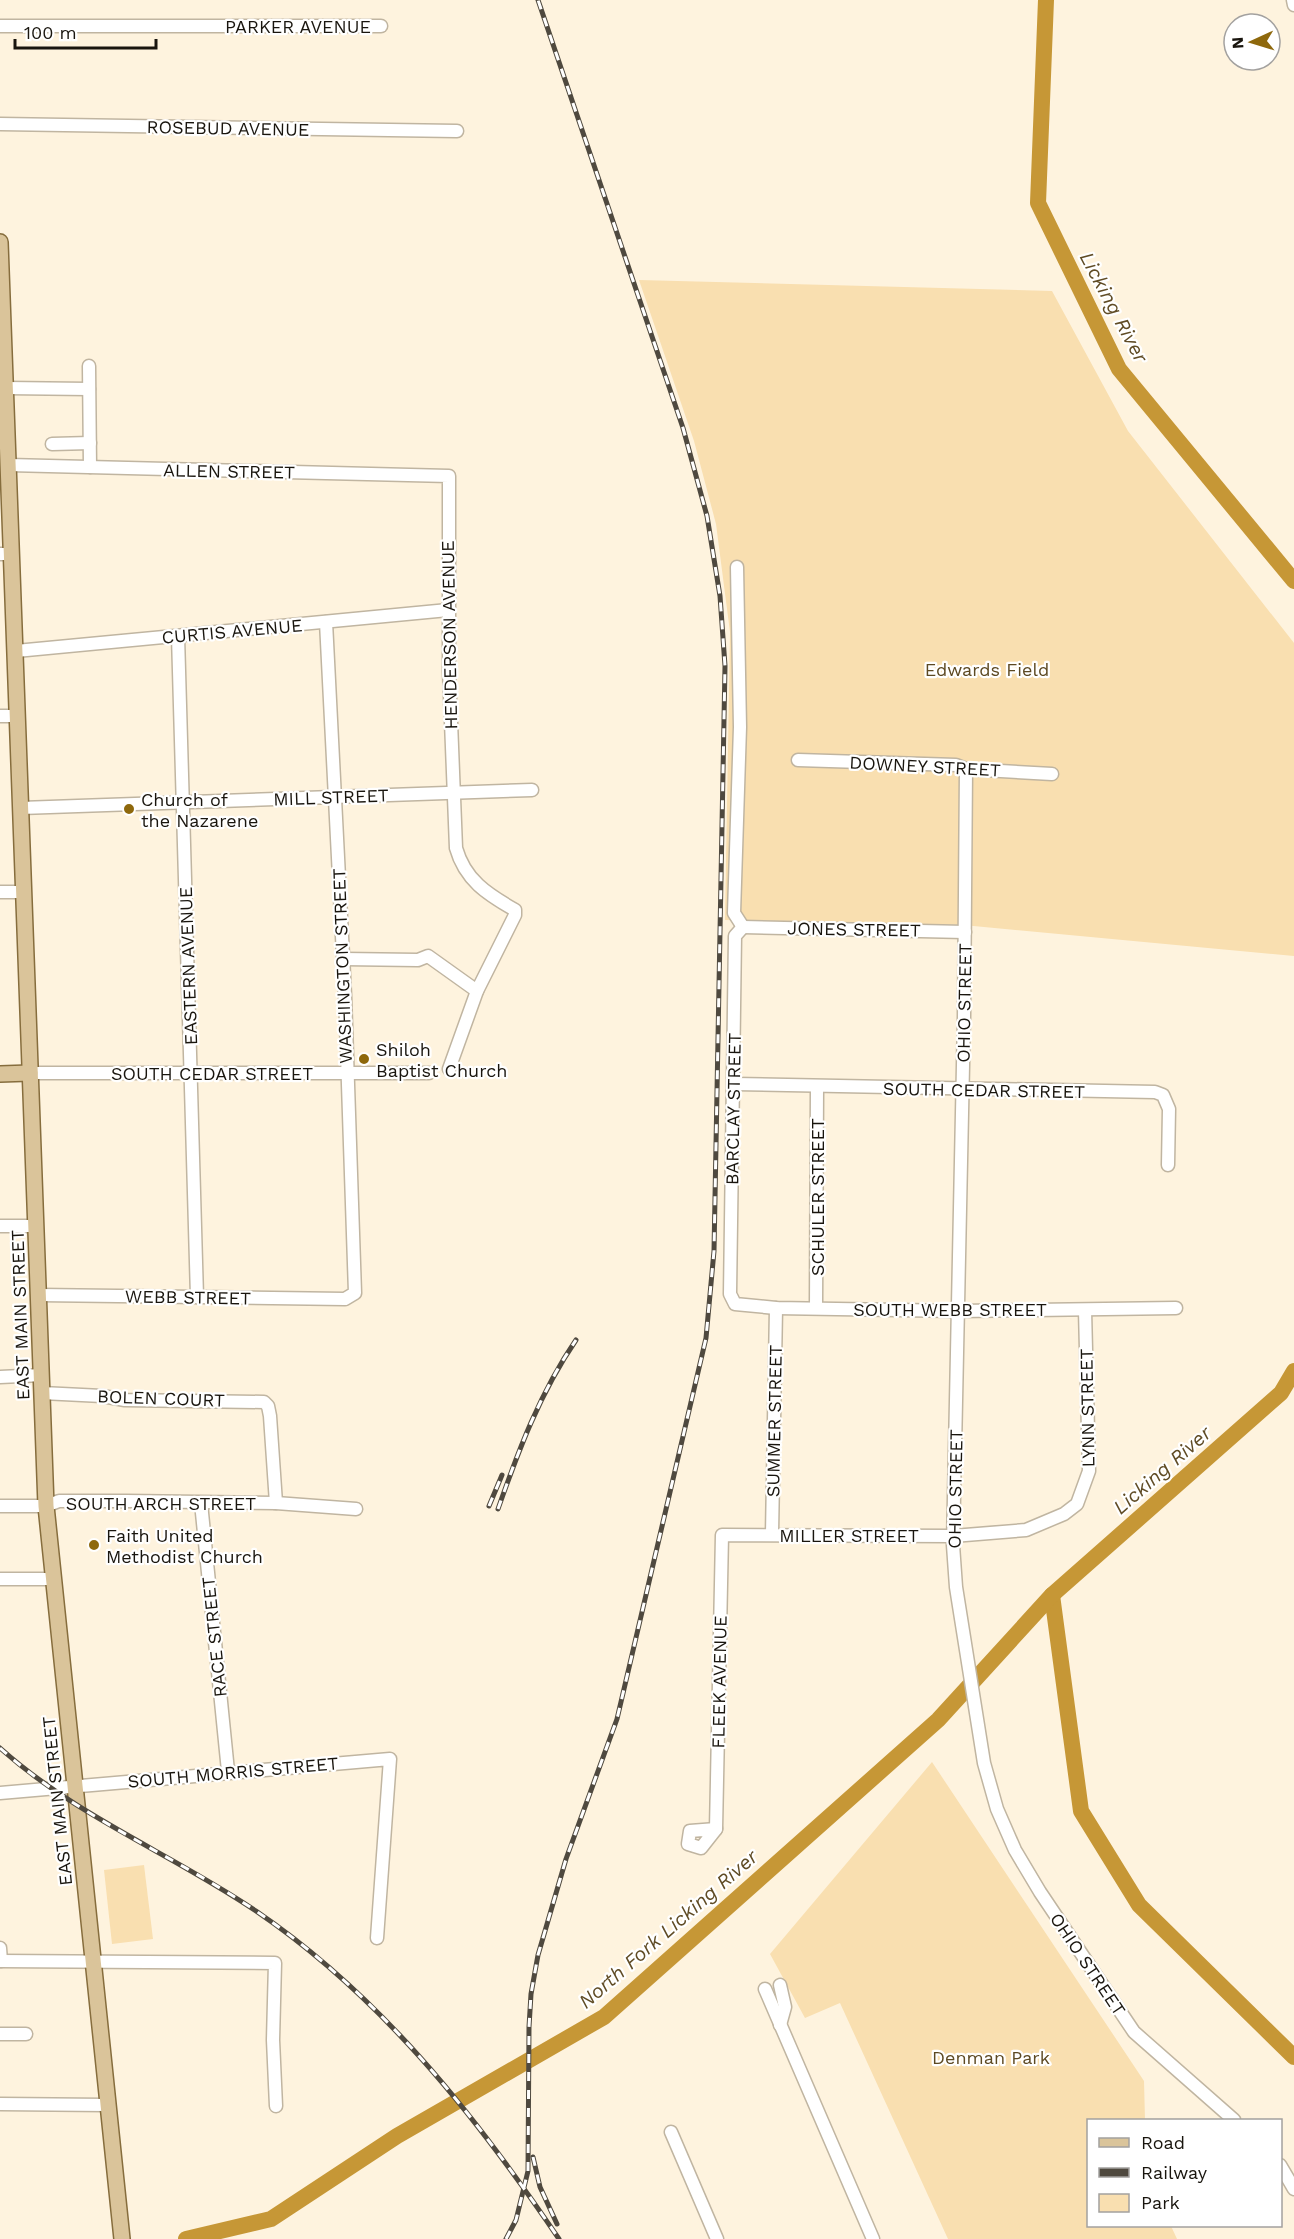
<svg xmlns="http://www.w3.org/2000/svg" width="1294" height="2239" viewBox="0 0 1294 2239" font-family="'Work Sans',sans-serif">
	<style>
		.green { fill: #f9dfb0 }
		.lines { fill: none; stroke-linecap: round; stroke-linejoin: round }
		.river { stroke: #c69736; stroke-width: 16 }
		.minor-casing { stroke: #c0b5a1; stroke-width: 15 }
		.major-casing { stroke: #866d3d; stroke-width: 18 }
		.minor { stroke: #fff; stroke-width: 12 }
		.major { stroke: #dac49a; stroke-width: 15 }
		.rail-casing { stroke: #4f493f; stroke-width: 5 }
		.rail { stroke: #fff; stroke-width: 3; stroke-dasharray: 9; stroke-linecap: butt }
		.poi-dot { fill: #8e680c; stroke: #fff; stroke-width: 2 }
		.labels { text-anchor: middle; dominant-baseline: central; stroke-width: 4.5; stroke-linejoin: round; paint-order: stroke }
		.street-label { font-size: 18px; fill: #19150e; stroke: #fff }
		.park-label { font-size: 18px; fill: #5d4922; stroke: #fff }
		.poi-label { font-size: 18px; fill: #19150e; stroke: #fff; text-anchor: start }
		.water-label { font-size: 20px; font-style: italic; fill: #604c25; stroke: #fff }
	</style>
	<rect width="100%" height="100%" fill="#fef3de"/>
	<!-- green -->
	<g class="green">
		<polygon points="639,280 1052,291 1128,431 1294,643 1294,956 963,925 725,920 730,632 716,524 694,441"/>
		<polygon points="932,1762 1144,2081 1145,2120 1088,2120 1088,2226 1171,2226 1177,2239 948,2239 840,2003 805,2018 770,1954"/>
		<polygon points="144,1865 153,1939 112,1944 104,1870"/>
	</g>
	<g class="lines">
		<!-- river -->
		<g class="river">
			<polyline points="1046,0 1038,203 1119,369 1294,581"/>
			<polyline points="1052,1595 1081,1811 1139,1905 1294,2057"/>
			<polyline points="186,2239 271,2219 397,2136 604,2017 938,1720 1052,1595 1281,1393 1294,1371"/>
		</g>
		<defs>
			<g id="minor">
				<polyline points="1293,0 1294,5"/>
				<polyline points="0,26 381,26"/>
				<polyline points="0,124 457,131"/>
				<polyline points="89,366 90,467"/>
				<polyline points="6,388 89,389"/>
				<polyline points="52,444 90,443"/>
				<path d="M9 465 449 476V671L456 848C465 880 487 894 515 910V915L477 991 449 1069"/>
				<polyline points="0,554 12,554"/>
				<polyline points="737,567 740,727 734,913 743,927"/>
				<polyline points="178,636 197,1297"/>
				<polyline points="16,651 448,610"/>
				<polyline points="0,716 17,716"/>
				<polyline points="798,760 956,765 966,769 1052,774"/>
				<polyline points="966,769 964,1017 953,1545 956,1587 984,1763 997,1809 1015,1850 1040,1892 1134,2032 1234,2120"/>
				<polyline points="21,808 532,790"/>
				<polyline points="0,892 24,892"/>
				<polyline points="743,927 735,936 730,1294 735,1304 776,1308 958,1311 1176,1308"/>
				<polyline points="743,927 965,932"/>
				<polyline points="343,959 418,960 428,956 477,991"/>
				<polyline points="30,1073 429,1073"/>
				<polyline points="734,1084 1155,1092 1163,1095 1169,1109 1168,1165"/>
				<polyline points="0,1226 36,1226"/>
				<polyline points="39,1295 345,1299 355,1293 345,995 326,622"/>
				<polyline points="816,1308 817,1087"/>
				<polyline points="0,1377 42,1375"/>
				<polyline points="42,1393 102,1396 125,1400 264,1402 268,1406 270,1416 276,1503"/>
				<polyline points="201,1503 228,1771"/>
				<polyline points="0,1506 46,1506 59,1501 126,1501 276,1503 356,1509"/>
				<polyline points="772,1534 776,1308"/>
				<polyline points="0,1579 54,1579"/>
				<polyline points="0,1793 390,1759 377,1938"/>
				<polyline points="716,1829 722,1535 953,1536 1026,1530 1064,1514 1077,1504 1089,1471 1085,1310"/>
				<polygon points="716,1829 701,1848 688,1844 690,1831"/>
				<polyline points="0,1948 1,1961"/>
				<polyline points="0,1961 275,1963 273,2040 276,2106"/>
				<polyline points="765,1989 873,2239"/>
				<polyline points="780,2025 785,2007 780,1985"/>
				<polyline points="0,2034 26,2034"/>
				<polyline points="0,2104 107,2105"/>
				<polyline points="671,2132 717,2239"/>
				<polyline points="1280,2165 1294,2189"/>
			</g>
			<g id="major">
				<polyline points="0,242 46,1506 122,2239"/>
				<polyline points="0,1074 30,1073"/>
			</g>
		</defs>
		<!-- minor casing -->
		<use href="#minor" class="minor-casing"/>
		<!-- major casing -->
		<use href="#major" class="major-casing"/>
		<!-- minor -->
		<use href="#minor" class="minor"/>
		<!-- major -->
		<use href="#major" class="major"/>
		<defs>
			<g id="rail">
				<polyline points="489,1506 502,1475"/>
				<path d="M498 1509C519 1449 540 1393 576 1340"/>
				<path d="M0 1748C77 1817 172 1854 256 1911 381 1996 475 2115 559 2239"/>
				<polyline points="533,2157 540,2187 557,2224"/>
				<polyline points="506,2239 516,2220 528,2171 529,2027 531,1994 538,1955 566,1859 617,1719 706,1338 714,1251 725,666 720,596 707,516 683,428 538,0"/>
			</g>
		</defs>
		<!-- rail casing -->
		<use href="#rail" class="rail-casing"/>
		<!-- rail -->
		<use href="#rail" class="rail"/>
	</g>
	<!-- markers -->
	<g class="poi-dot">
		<circle cx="129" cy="809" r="6"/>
		<circle cx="364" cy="1059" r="6"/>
		<circle cx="94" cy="1545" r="6"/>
	</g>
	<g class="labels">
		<!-- street labels -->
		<g class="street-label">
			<text x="298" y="26">PARKER AVENUE</text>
			<text transform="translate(228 128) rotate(1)">ROSEBUD AVENUE</text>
			<text transform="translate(229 471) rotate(1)">ALLEN STREET</text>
			<text transform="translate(232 631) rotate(-5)">CURTIS AVENUE</text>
			<text transform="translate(449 635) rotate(-91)">HENDERSON AVENUE</text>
			<text transform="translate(925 766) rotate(3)">DOWNEY STREET</text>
			<text transform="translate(331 797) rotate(-2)">MILL STREET</text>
			<text transform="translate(854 929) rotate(1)">JONES STREET</text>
			<text transform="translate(188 966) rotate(-92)">EASTERN AVENUE</text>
			<text transform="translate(342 966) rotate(-92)">WASHINGTON STREET</text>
			<text transform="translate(964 1003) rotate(-89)">OHIO STREET</text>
			<text x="212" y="1073">SOUTH CEDAR STREET</text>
			<text transform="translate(984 1090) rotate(1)">SOUTH CEDAR STREET</text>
			<text transform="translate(733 1109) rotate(-89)">BARCLAY STREET</text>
			<text transform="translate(817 1197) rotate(-90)">SCHULER STREET</text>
			<text transform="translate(188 1297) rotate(1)">WEBB STREET</text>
			<text x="950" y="1309">SOUTH WEBB STREET</text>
			<text transform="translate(20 1315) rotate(-92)">EAST MAIN STREET</text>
			<text transform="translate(161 1398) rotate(2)">BOLEN COURT</text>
			<text transform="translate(1087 1408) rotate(-91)">LYNN STREET</text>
			<text transform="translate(774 1421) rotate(-89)">SUMMER STREET</text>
			<text transform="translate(955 1489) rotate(-89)">OHIO STREET</text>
			<text x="161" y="1503">SOUTH ARCH STREET</text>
			<text x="849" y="1535">MILLER STREET</text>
			<text transform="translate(214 1637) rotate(-96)">RACE STREET</text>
			<text transform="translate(719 1682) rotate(-89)">FLEEK AVENUE</text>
			<text transform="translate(233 1772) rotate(-5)">SOUTH MORRIS STREET</text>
			<text transform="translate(57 1801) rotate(-96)">EAST MAIN STREET</text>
			<text transform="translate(1088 1964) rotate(56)">OHIO STREET</text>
		</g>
		<!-- park labels -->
		<g class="park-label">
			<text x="987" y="669">Edwards Field</text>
			<text x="991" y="2057">Denman Park</text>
		</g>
		<!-- poi labels -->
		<g class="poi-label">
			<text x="141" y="799">Church of<tspan x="141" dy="21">the Nazarene</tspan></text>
			<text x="376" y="1049">Shiloh<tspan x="376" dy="21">Baptist Church</tspan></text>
			<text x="106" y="1535">Faith United<tspan x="106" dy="21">Methodist Church</tspan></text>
		</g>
		<!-- water labels -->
		<g class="water-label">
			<text transform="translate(1114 307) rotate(62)">Licking River</text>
			<text transform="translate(1162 1470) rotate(-41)">Licking River</text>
			<text transform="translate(668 1929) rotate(-41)">North Fork Licking River</text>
		</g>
	</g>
	<!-- legend -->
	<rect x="1087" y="2119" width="195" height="108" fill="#ffffff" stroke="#a3a19f" stroke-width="1.5"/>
	<rect x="1099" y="2138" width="30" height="9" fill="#dac49a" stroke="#a3a19f" stroke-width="1.5"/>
	<text x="1141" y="2149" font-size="18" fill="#19150e">Road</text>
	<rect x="1099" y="2168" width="30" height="9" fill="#4f493f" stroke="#a3a19f" stroke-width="1.5"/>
	<text x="1141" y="2179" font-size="18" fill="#19150e">Railway</text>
	<rect x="1099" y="2194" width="30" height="18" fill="#f9dfb0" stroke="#a3a19f" stroke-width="1.5"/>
	<text x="1141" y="2209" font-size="18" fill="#19150e">Park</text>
	<!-- north arrow -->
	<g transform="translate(1252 42) rotate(266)"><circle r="28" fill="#ffffff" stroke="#a3a19f" stroke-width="1.5"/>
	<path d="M0-4.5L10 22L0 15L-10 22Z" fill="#8e680c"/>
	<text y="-9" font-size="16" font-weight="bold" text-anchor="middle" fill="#19150e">N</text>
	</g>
	<!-- scale -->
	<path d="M15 39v9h141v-9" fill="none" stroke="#19150e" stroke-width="3"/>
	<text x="24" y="39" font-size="18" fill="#19150e" stroke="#ffffff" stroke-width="4.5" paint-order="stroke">100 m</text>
</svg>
